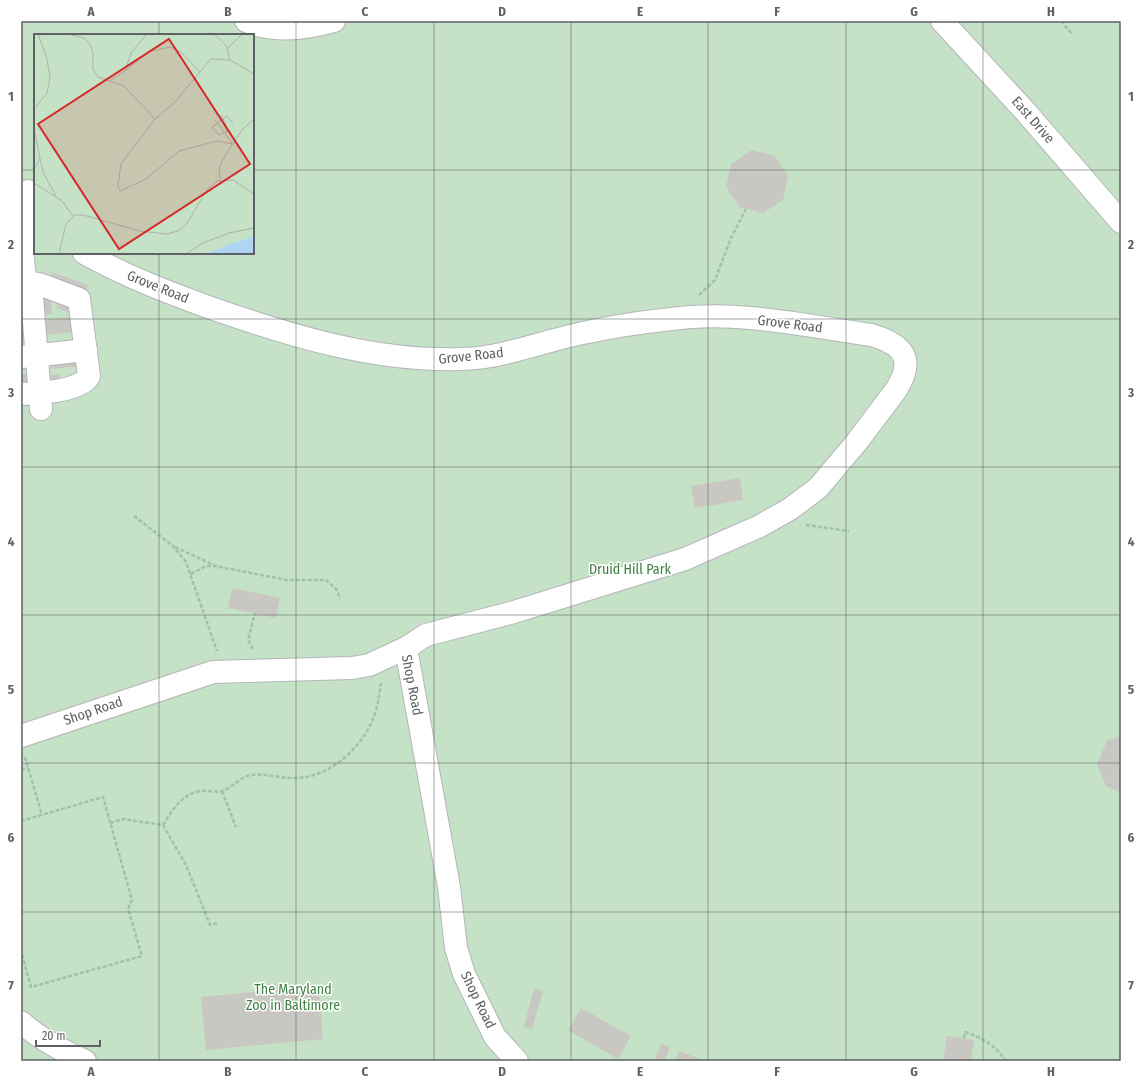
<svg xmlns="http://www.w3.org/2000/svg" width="1142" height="1082" viewBox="0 0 1142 1082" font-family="'Fira Sans Condensed',sans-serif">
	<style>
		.green { fill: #c5e2c6; fill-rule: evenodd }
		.building { fill: #c9c7c2 }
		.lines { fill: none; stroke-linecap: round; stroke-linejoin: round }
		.minor-casing { stroke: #b3b5b9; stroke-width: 24 }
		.path { stroke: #9fc2aa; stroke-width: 2.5; stroke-dasharray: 4 2; stroke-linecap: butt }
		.minor { stroke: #fff; stroke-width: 22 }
		.grid { fill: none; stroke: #5d6064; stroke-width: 1; stroke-opacity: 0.55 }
		.labels { text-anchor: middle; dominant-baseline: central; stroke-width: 3; stroke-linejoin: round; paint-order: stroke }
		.street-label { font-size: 14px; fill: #5d6064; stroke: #fff }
		.park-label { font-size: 14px; fill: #408144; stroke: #fff }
		.inset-road { fill: none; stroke: #b0b0ae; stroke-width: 1 }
		.view { fill: #d62828; fill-opacity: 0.15; stroke: #d62828; stroke-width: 2 }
		.inset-edge { fill: none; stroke: #5d6064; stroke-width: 2 }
		.neatline { fill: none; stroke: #5d6064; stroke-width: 1.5 }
		.grid-label { font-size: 13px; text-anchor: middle; font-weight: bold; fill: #5d6064 }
	</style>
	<rect width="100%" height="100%" fill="#eeece6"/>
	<!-- green -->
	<path class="green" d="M21 21H1121V1061H21ZM35 35H253V253H35Z"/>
	<!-- building -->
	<g class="building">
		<polygon points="752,150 775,156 788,176 783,200 763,213 739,207 726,187 731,164"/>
		<polygon points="52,272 88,285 85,294 49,281"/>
		<polygon points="42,296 51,298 52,314 44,314"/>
		<polygon points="57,301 72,306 73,311 67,312 57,308"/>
		<polygon points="73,317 74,332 47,335 45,320"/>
		<polygon points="79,359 80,366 51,369 50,362"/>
		<polygon points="26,374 27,384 21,384 21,375"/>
		<polygon points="59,374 60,381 51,382 51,375"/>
		<polygon points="740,478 743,500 695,508 691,486"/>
		<polygon points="232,588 280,598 276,618 228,608"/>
		<polygon points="1121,736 1121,793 1106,786 1097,764 1107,741"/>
		<polygon points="319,986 323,1039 206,1050 201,997"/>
		<polygon points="534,988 543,991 532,1029 524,1027"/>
		<polygon points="581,1008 631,1036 618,1059 568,1030"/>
		<polygon points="947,1036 974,1040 971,1061 943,1061"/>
		<polygon points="661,1044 670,1047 665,1061 654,1061"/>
		<polygon points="679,1051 706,1061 675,1061"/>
	</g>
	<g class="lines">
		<defs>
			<g id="minor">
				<path d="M246 21C274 33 306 29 334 21"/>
				<polyline points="942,21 1024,110 1121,222"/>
				<path d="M28 191C25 227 16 263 32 297L41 409"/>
				<path d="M84 253C125 276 167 292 211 308 291 336 376 362 461 359 505 358 545 340 588 332 615 326 644 322 672 319 738 310 806 326 871 335 903 344 916 359 896 390L856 443 818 488 790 509 760 526 685 559 514 612 426 635 406 648"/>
				<path d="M21 281 39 284 79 299 89 376C82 391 36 394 21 394"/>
				<polyline points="22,357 86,350"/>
				<polyline points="21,736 213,672 352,668 369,665 406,648 449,887 456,948 464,974 495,1037 517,1061"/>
				<path d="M21 1022C39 1039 63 1051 85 1061"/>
			</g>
		</defs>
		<!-- minor casing -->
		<use href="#minor" class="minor-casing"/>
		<!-- path -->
		<g class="path">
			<polyline points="1061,21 1072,34"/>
			<polyline points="699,295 715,280 731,238 746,209"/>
			<polyline points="134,516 173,546 186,562 217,651"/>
			<polyline points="806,525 849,531"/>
			<polyline points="175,547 214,565"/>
			<polyline points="191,574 206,566 215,566 287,580 326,580 337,590 340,599"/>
			<polyline points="253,649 248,640 255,613"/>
			<polyline points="25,757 42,815"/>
			<polyline points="21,770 28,768"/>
			<polyline points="222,791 236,827"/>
			<polyline points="21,821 103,797 132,900 128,909 142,956 31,987 21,951"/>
			<path d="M110 823 123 819 163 825C172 810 182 794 200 791 207 790 215 793 222 791 232 788 240 777 251 775 266 773 282 779 297 778 330 777 361 748 373 719 378 708 379 695 381 683"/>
			<polyline points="163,825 186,865 210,925 217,923"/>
			<path d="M964 1038 965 1032C983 1038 995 1045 1006 1061"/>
		</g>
		<!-- minor -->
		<use href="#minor" class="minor"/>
	</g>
	<!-- grid -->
	<path class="grid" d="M159 21V35M296 21V1061M434 21V1061M571 21V1061M708 21V1061M846 21V1061M983 21V1061M21 170H35M253 170H1121M159 253V1061M21 319H1121M21 467H1121M21 615H1121M21 763H1121M21 912H1121"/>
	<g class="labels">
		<!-- street labels -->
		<g class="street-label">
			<text transform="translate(1033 120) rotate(49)">East Drive</text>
			<text transform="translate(158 287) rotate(22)">Grove Road</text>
			<text transform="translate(790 324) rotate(7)">Grove Road</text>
			<text transform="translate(471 356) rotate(-6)">Grove Road</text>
			<text transform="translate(412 685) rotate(79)">Shop Road</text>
			<text transform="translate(93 711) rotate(-19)">Shop Road</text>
			<text transform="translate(478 1000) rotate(64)">Shop Road</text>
		</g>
		<!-- park labels -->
		<g class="park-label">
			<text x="630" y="569">Druid Hill Park</text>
			<text x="293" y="989">The Maryland<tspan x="293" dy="16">Zoo in Baltimore</tspan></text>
		</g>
	</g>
	<!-- overview -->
	<g transform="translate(34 34)">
		<rect width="220" height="220" fill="#eeece6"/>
		<path d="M0 0H220V220H0Z" fill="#c5e2c6"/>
		<path d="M220 203V220H173L199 209Z" fill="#afd5f5"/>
		<path class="inset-road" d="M34 0 50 4 56 10 59 18V35L64 43 90 52 121 85 141 68 177 25 196 26 220 40M180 0 192 11 196 26M193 15 208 0M91 37 114 18 136 13 147 18 166 38M77 46 91 37 97 19 113 0M0 75 13 59 16 43 13 25 4 0M187 81 192 91V98M121 85 87 130 84 152 86 157 112 145 145 117 183 107 199 110M181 86 198 109M0 94 6 125 0 135M197 96 185 101 178 93 193 82 199 89M6 125 10 140 22 162M186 146 185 134 192 120 208 96 220 85M0 149 28 167 39 182M25 220 32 190 41 181H49L106 197 133 200 144 197 152 191 173 156 183 147 199 146 220 160M152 220 169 209 195 199 220 194"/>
		<path class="view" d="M135 5 216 130 85 215 4 90Z"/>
		<rect width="220" height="220" class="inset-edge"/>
	</g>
	<!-- border -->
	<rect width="1142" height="1082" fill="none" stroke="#ffffff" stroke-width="44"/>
	<!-- scale -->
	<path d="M36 1040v6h64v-6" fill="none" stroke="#5d6064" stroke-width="2"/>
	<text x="42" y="1040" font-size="12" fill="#5d6064" stroke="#ffffff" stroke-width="3" paint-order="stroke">20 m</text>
	<rect x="22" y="22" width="1098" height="1038" class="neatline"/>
	<g class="grid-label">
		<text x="91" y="16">A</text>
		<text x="228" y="16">B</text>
		<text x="365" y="16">C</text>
		<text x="502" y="16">D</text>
		<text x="640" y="16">E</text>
		<text x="777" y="16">F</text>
		<text x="914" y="16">G</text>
		<text x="1051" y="16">H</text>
		<text x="11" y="101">1</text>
		<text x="1131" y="101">1</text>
		<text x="11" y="249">2</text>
		<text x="1131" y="249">2</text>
		<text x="11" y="397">3</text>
		<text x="1131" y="397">3</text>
		<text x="11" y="546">4</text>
		<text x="1131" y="546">4</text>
		<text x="11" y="694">5</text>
		<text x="1131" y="694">5</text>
		<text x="11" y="842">6</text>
		<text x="1131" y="842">6</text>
		<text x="11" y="990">7</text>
		<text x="1131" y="990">7</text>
		<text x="91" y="1076">A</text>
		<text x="228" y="1076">B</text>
		<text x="365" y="1076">C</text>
		<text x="502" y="1076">D</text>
		<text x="640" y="1076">E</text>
		<text x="777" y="1076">F</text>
		<text x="914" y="1076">G</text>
		<text x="1051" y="1076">H</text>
	</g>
</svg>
